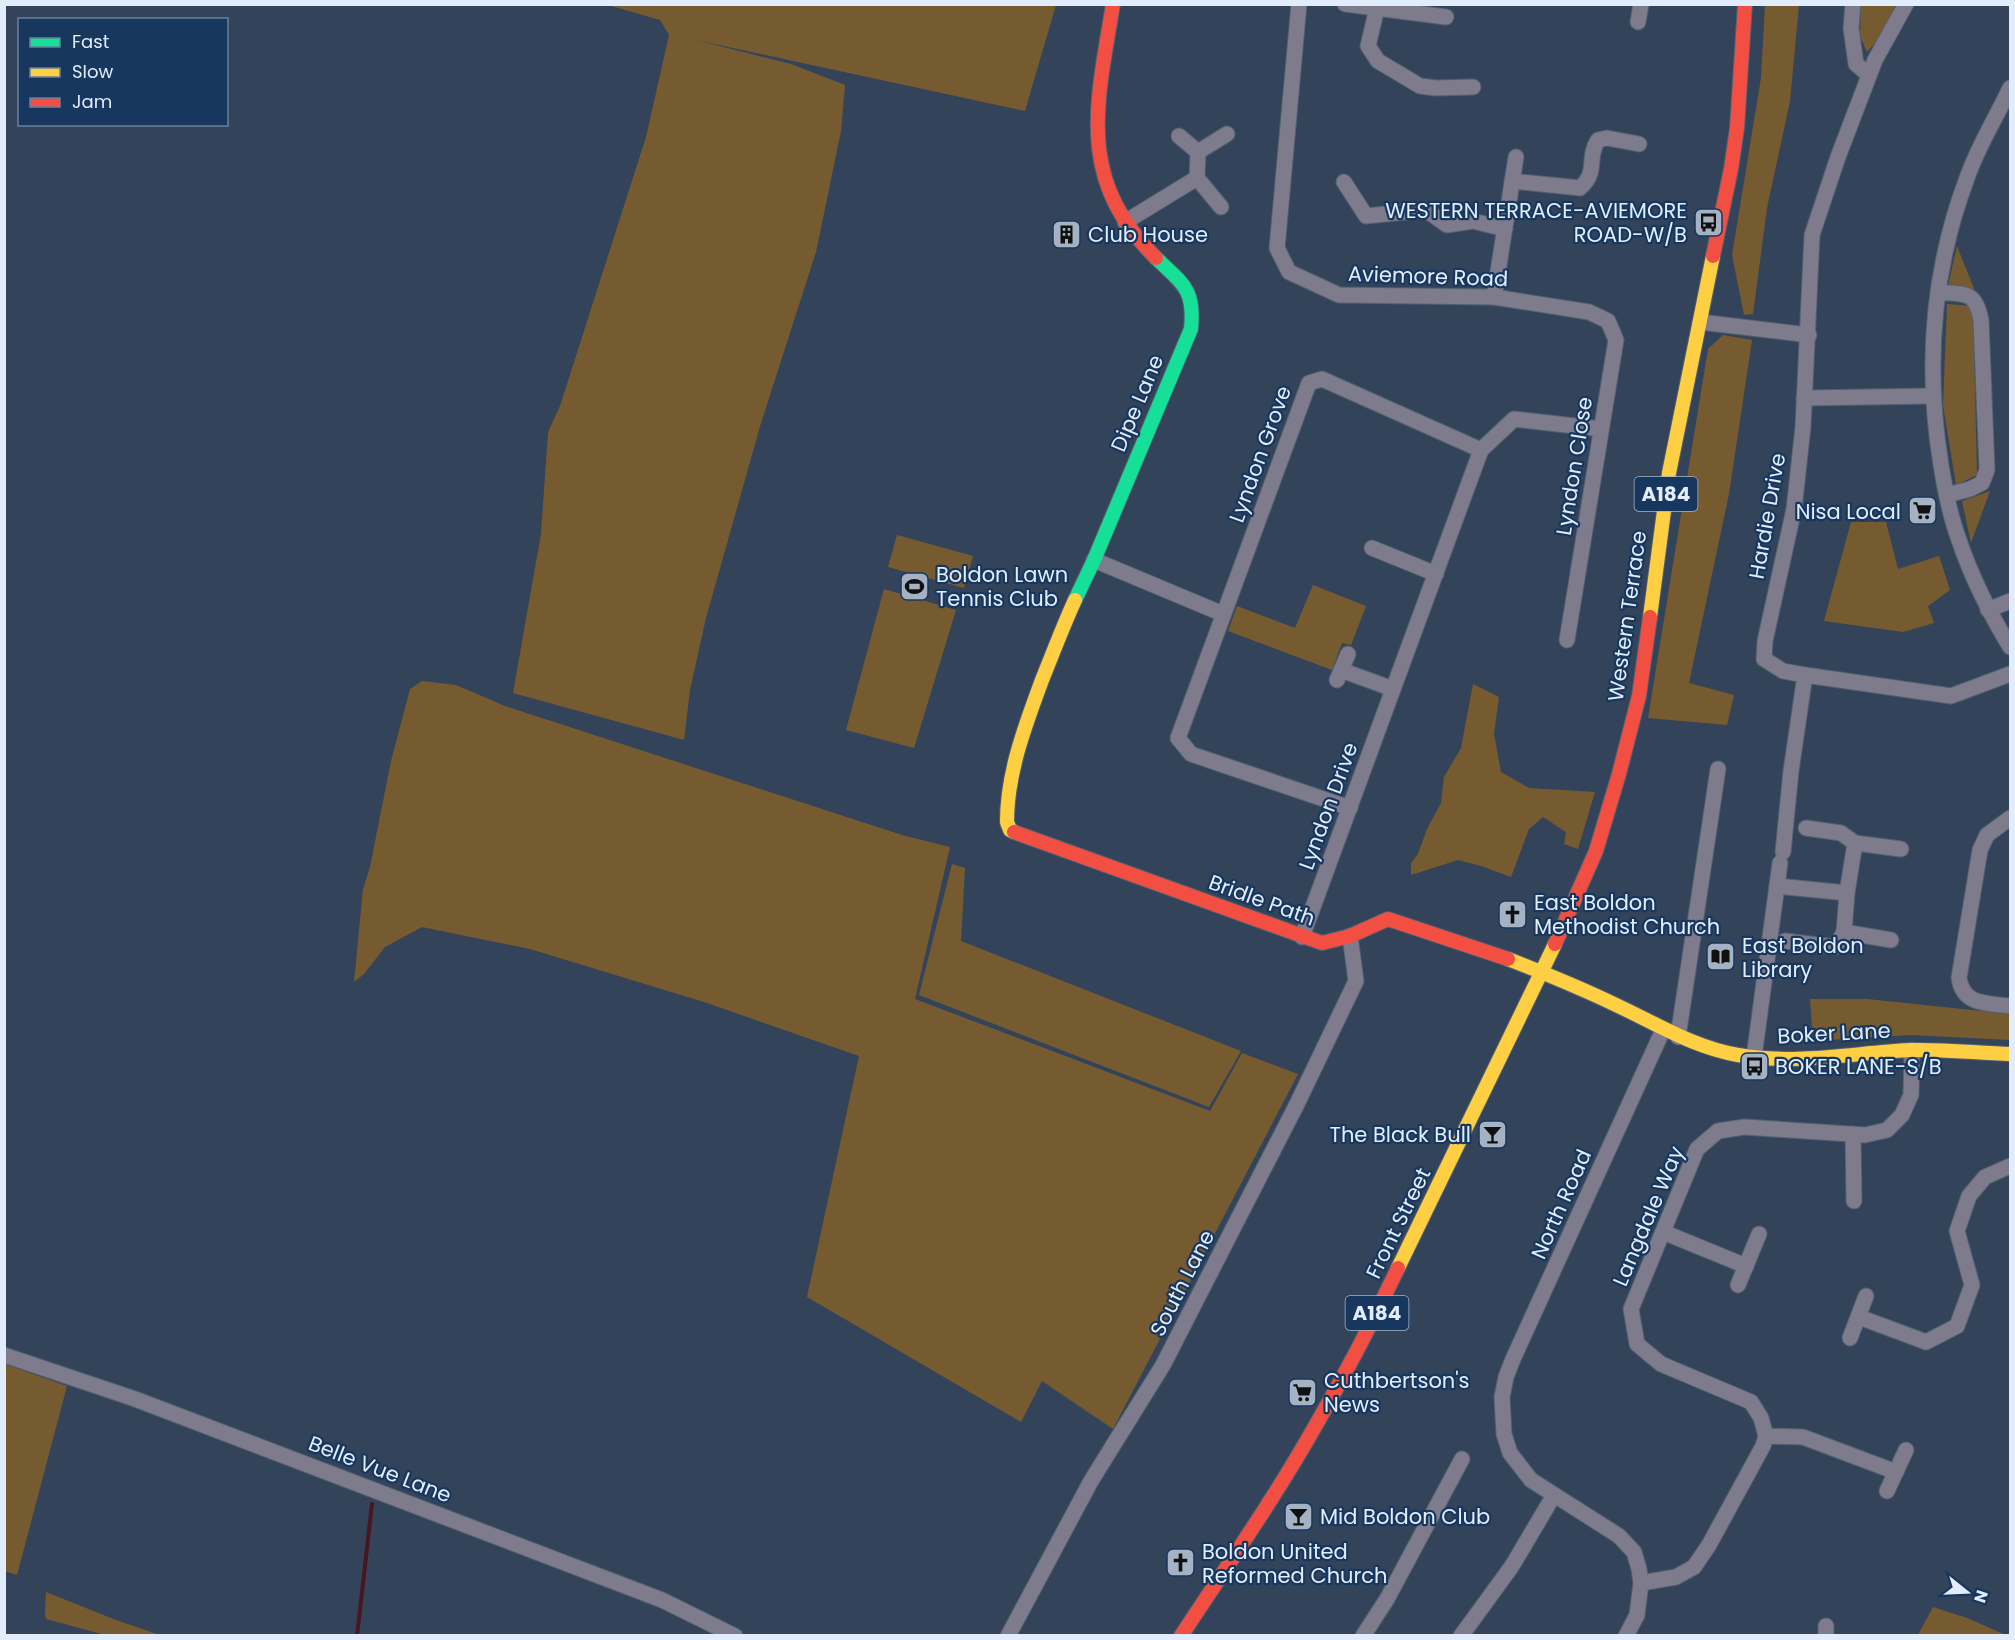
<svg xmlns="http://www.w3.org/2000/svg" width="2015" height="1640" viewBox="0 0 2015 1640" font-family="Poppins,sans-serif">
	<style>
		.green { fill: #775b30 }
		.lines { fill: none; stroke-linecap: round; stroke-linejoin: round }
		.stream { stroke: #49151f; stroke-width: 4 }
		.street-casing { stroke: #526071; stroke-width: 17 }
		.fast-casing { stroke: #526071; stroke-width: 16 }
		.slow-casing { stroke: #526071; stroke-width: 16 }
		.jam-casing { stroke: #526071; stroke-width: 16 }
		.street { stroke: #7e7b8c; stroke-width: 15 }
		.fast { stroke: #16e098; stroke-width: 14 }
		.slow { stroke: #ffcf43; stroke-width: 14 }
		.jam { stroke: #f24e42; stroke-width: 14 }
		.labels { text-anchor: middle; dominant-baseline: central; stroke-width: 4.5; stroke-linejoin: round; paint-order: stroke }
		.shield { fill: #18375f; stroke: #a5b6cd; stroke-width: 1.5 }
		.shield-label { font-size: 20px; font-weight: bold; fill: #e1edfc }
		.poi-label { font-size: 21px; fill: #e1edfc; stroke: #18375f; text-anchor: start }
		.street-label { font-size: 21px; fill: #e1edfc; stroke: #18375f }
	</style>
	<rect width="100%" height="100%" fill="#33445a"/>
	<!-- green -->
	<g class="green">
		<polygon points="608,5 1056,5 1025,111 696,40 791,64 845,85 841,131 816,252 761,423 706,618 690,690 684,740 513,693 541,534 548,432 560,406 646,137 669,35 660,20"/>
		<polygon points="1765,5 1799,5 1790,101 1767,208 1753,314 1744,315 1732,255 1761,78"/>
		<polygon points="1861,5 1896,5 1878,40 1867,52 1860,36"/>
		<polygon points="1957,246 1975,291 1948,286"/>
		<polygon points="1947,304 1973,306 1977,475 1956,485 1943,405"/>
		<polygon points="1723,335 1752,340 1729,494 1689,683 1734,695 1727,725 1648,718 1708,349"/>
		<polygon points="1990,491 1971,543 1962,501"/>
		<polygon points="1851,522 1886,522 1898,569 1939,556 1950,590 1928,606 1934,623 1903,632 1824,621"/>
		<polygon points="897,535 973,556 964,588 888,567"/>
		<polygon points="1313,585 1366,606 1351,645 1342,643 1332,670 1228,631 1237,606 1295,628"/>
		<polygon points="884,589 956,610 914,748 846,730"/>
		<polygon points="422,681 456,685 505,706 902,835 950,847 915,999 1210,1111 1242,1053 1298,1074 1113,1429 1042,1381 1021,1422 807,1297 859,1056 704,1002 530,949 422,927 385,947 364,974 354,982 363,889 370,867 391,761 410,689"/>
		<polygon points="1473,684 1499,697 1494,734 1501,772 1529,788 1595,792 1578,849 1564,844 1566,832 1543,817 1529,829 1511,877 1481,866 1458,860 1411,875 1411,863 1418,854 1427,829 1441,803 1444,777 1461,748"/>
		<polygon points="952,864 965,868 961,941 1241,1051 1209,1107 919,995"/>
		<polygon points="1810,999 1867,999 2010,1014 2010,1040 1910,1035 1813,1041"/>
		<polygon points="5,1364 67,1386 17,1575 5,1571"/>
		<polygon points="46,1592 116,1620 160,1635 105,1635 46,1619 45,1613"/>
		<polygon points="1933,1607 1967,1618 2006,1635 1918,1635"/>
	</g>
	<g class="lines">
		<!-- stream -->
		<polyline class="stream" points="357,1636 372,1504"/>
		<defs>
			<g id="street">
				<polyline points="1299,4 1277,248 1289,272 1339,295 1494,297 1589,312 1608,321 1616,340 1567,640"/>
				<polyline points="1345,4 1446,17"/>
				<polyline points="1853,4 1851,28 1856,64 1869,75"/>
				<polyline points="1377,8 1368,46 1378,61 1420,86 1436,88 1473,87"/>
				<polyline points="1638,22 1641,4"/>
				<path d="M2010 88C1996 118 1978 146 1967 178 1932 271 1925 367 1941 465 1945 490 1950 516 1959 540 1972 579 1989 612 2010 647"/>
				<polyline points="1179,136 1198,152 1227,134"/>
				<polyline points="1198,152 1197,178 1221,207"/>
				<path d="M1512 181 1580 188C1599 171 1586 159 1598 140L1607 138 1639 144"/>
				<polyline points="1344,182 1366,216 1426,210 1447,225 1473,221 1505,229"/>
				<polyline points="1125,222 1197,178"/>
				<path d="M1938 292C1966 295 1975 290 1981 320L1987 470 1982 483 1970 489 1947 495"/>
				<polyline points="1494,297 1516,157"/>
				<polyline points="1700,322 1809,335"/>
				<polyline points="1804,398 1933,396"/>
				<polyline points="1372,548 1436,574"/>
				<polyline points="1094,560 1223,614"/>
				<polyline points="1988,610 2010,601"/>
				<polyline points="1341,670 1393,689"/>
				<polyline points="1805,675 1951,696 2010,674"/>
				<polyline points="1337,680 1348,654"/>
				<polyline points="1350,808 1191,754 1178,738 1309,383 1322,379 1481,450"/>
				<path d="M2010 818 1987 835 1980 850 1959 978C1963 1006 1988 1003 2010 1006"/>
				<polyline points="1806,828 1841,833 1855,843 1901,849"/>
				<polyline points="1783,852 1791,771 1805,675 1783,671 1764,659 1765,641 1794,509 1803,427 1812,235 1838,157 1875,60 1906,4"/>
				<polyline points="1777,886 1847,893"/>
				<polyline points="1844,932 1847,893 1855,843"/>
				<polyline points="1302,937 1481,450 1514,419 1601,429"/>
				<polyline points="1785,941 1835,947 1844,932 1891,940"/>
				<polyline points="1678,1037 1718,769"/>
				<polyline points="1754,1057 1780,863"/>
				<polyline points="1853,1134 1854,1201"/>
				<polyline points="1663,1232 1746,1266"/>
				<polyline points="1738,1285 1759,1234"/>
				<polyline points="1859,1317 1926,1342 1957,1326 1972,1285 1957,1231 1969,1196 1985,1177 2010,1166"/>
				<polyline points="1850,1338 1866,1296"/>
				<polyline points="4,1355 135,1399 662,1600 735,1636"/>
				<polyline points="1766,1436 1803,1437 1896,1472"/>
				<polyline points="1887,1491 1906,1450"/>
				<polyline points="1641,1583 1676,1577 1694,1567 1709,1545 1763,1446 1766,1436 1761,1418 1751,1402 1661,1364 1637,1344 1631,1309 1697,1149 1718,1131 1744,1127 1865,1135 1887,1130 1902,1115 1911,1095 1912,1050"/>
				<polyline points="1008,1636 1091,1481 1163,1365 1297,1104 1356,981 1350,936"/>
				<polyline points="1363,1636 1387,1599 1462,1459"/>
				<polyline points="1461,1636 1512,1566 1554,1495"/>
				<polyline points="1626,1636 1637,1615 1641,1583 1639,1569 1634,1552 1619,1536 1531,1480 1510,1453 1504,1434 1502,1397 1506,1377 1513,1359 1663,1030"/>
				<polyline points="1826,1636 1826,1626"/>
			</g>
			<path id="fast" d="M1075 600 1094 560 1191 329C1195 289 1183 284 1156 258"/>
			<g id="slow">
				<polyline points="1650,617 1669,473 1713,256"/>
				<path d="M1014 832 1010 830 1007 822C1007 773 1025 726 1042 680 1053 653 1063 626 1075 600"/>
				<path d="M1508 959C1544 973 1581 988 1616 1005 1657 1024 1693 1047 1738 1055 1795 1065 1853 1053 1910 1050 1943 1049 1977 1053 2010 1054"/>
				<polyline points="1398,1268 1555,944"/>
			</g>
			<g id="jam">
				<path d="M1113 4C1097 104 1075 178 1156 258"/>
				<polyline points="1713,256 1731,169 1737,128 1745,4"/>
				<polyline points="1014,832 1322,943 1350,936 1388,919 1508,959"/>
				<polyline points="1555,944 1596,851 1619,774 1639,696 1650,617"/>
				<path d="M1181 1636C1227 1566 1276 1496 1317 1423 1346 1373 1373 1321 1398 1268"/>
			</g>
		</defs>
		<!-- street casing -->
		<use href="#street" class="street-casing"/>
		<!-- fast casing -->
		<use href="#fast" class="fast-casing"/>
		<!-- slow casing -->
		<use href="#slow" class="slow-casing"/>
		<!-- jam casing -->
		<use href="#jam" class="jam-casing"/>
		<!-- street -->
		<use href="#street" class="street"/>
		<!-- fast -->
		<use href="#fast" class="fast"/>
		<!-- slow -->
		<use href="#slow" class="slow"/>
		<!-- jam -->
		<use href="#jam" class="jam"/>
	</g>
	<!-- icons -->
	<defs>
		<symbol id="bus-square" viewBox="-11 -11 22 22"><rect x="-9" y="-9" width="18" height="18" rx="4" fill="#a4b2c3" stroke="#18375f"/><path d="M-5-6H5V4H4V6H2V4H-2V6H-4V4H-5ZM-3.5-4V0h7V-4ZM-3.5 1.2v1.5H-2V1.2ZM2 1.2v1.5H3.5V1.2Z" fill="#111"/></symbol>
		<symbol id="building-square" viewBox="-11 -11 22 22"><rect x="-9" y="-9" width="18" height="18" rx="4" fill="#a4b2c3" stroke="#18375f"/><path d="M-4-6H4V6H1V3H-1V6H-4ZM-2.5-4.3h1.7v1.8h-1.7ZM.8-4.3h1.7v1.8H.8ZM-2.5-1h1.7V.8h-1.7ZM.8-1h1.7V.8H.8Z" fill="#111"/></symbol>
		<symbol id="supermarket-square" viewBox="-11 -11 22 22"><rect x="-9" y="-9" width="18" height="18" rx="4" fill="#a4b2c3" stroke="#18375f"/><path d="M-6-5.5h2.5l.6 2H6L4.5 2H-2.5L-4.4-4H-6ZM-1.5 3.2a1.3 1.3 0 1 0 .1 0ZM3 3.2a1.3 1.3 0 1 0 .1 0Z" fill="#111"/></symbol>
		<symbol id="stadium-square" viewBox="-11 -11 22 22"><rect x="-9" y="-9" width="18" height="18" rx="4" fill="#a4b2c3" stroke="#18375f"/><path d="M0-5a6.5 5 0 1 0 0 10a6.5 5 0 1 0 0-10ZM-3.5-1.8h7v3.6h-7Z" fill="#111"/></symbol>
		<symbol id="church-square" viewBox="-11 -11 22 22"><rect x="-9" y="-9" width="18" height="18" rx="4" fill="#a4b2c3" stroke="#18375f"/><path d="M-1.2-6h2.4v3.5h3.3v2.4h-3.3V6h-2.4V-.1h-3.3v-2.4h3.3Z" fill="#111"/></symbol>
		<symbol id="library-square" viewBox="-11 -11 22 22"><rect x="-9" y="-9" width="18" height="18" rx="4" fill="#a4b2c3" stroke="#18375f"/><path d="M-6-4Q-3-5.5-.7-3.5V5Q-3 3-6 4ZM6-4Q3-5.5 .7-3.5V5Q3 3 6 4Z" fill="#111"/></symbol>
		<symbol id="bar-square" viewBox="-11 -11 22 22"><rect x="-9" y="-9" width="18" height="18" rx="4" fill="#a4b2c3" stroke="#18375f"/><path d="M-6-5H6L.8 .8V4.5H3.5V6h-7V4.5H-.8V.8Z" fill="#111"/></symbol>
	</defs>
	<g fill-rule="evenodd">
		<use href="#bus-square" x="1692" y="206" width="33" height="33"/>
		<use href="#building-square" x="1050" y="218" width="33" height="33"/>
		<use href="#supermarket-square" x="1906" y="494" width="33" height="33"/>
		<use href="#stadium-square" x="898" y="570" width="33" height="33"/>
		<use href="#church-square" x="1496" y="898" width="33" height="33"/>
		<use href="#library-square" x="1704" y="940" width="33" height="33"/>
		<use href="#bus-square" x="1738" y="1050" width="33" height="33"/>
		<use href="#bar-square" x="1476" y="1118" width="33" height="33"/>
		<use href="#supermarket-square" x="1286" y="1376" width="33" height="33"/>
		<use href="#bar-square" x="1282" y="1500" width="33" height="33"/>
		<use href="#church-square" x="1164" y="1546" width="33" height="33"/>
	</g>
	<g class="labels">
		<!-- shield labels -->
		<g class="shield">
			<rect x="1634.5" y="477" width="63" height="34" rx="4.5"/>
			<rect x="1345.5" y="1296" width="63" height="34" rx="4.5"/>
		</g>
		<g class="shield-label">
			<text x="1666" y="494">A184</text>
			<text x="1377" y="1313">A184</text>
		</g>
		<!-- poi labels -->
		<g class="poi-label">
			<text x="1687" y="210" text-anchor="end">WESTERN TERRACE-AVIEMORE<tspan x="1687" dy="24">ROAD-W/B</tspan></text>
			<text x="1088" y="234">Club House</text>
			<text x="1901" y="511" text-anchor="end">Nisa Local</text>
			<text x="936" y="574">Boldon Lawn<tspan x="936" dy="24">Tennis Club</tspan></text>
			<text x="1534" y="902">East Boldon<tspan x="1534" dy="24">Methodist Church</tspan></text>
			<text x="1742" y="945">East Boldon<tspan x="1742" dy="24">Library</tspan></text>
			<text x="1775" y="1066">BOKER LANE-S/B</text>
			<text x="1471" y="1134" text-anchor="end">The Black Bull</text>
			<text x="1324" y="1380">Cuthbertson's<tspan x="1324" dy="24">News</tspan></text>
			<text x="1320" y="1516">Mid Boldon Club</text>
			<text x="1202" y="1551">Boldon United<tspan x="1202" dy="24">Reformed Church</tspan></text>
		</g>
		<!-- street labels -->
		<g class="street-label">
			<text transform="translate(1428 276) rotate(2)">Aviemore Road</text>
			<text transform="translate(1137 403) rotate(-67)">Dipe Lane</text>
			<text transform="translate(1260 454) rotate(-70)">Lyndon Grove</text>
			<text transform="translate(1574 466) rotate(-81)">Lyndon Close</text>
			<text transform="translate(1767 516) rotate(-80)">Hardie Drive</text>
			<text transform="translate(1627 616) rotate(-82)">Western Terrace</text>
			<text transform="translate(1328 806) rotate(-70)">Lyndon Drive</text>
			<text transform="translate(1262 900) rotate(20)">Bridle Path</text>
			<text transform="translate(1834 1033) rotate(-3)">Boker Lane</text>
			<text transform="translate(1561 1204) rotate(-66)">North Road</text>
			<text transform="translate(1648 1216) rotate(-67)">Langdale Way</text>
			<text transform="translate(1398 1223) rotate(-64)">Front Street</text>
			<text transform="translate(1182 1283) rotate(-63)">South Lane</text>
			<text transform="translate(380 1469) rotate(21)">Belle Vue Lane</text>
		</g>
	</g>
	<!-- border -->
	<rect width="2015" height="1640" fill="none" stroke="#e1edfc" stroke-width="12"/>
	<!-- legend -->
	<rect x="18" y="18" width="210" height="108" fill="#18375f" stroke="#68809e" stroke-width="1.5"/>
	<rect x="30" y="38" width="30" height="9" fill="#16e098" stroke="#68809e" stroke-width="1.5"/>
	<text x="72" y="48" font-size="18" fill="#e1edfc">Fast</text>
	<rect x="30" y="68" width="30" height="9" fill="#ffcf43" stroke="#68809e" stroke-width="1.5"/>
	<text x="72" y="78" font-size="18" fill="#e1edfc">Slow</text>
	<rect x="30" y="98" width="30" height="9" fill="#f24e42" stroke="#68809e" stroke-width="1.5"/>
	<text x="72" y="108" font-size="18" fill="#e1edfc">Jam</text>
	<!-- north arrow -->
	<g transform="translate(1967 1592) rotate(108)" stroke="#18375f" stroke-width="4.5" paint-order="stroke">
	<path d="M0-4.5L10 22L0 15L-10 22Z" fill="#e1edfc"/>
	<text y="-9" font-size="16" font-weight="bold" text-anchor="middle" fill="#e1edfc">N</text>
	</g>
</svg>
